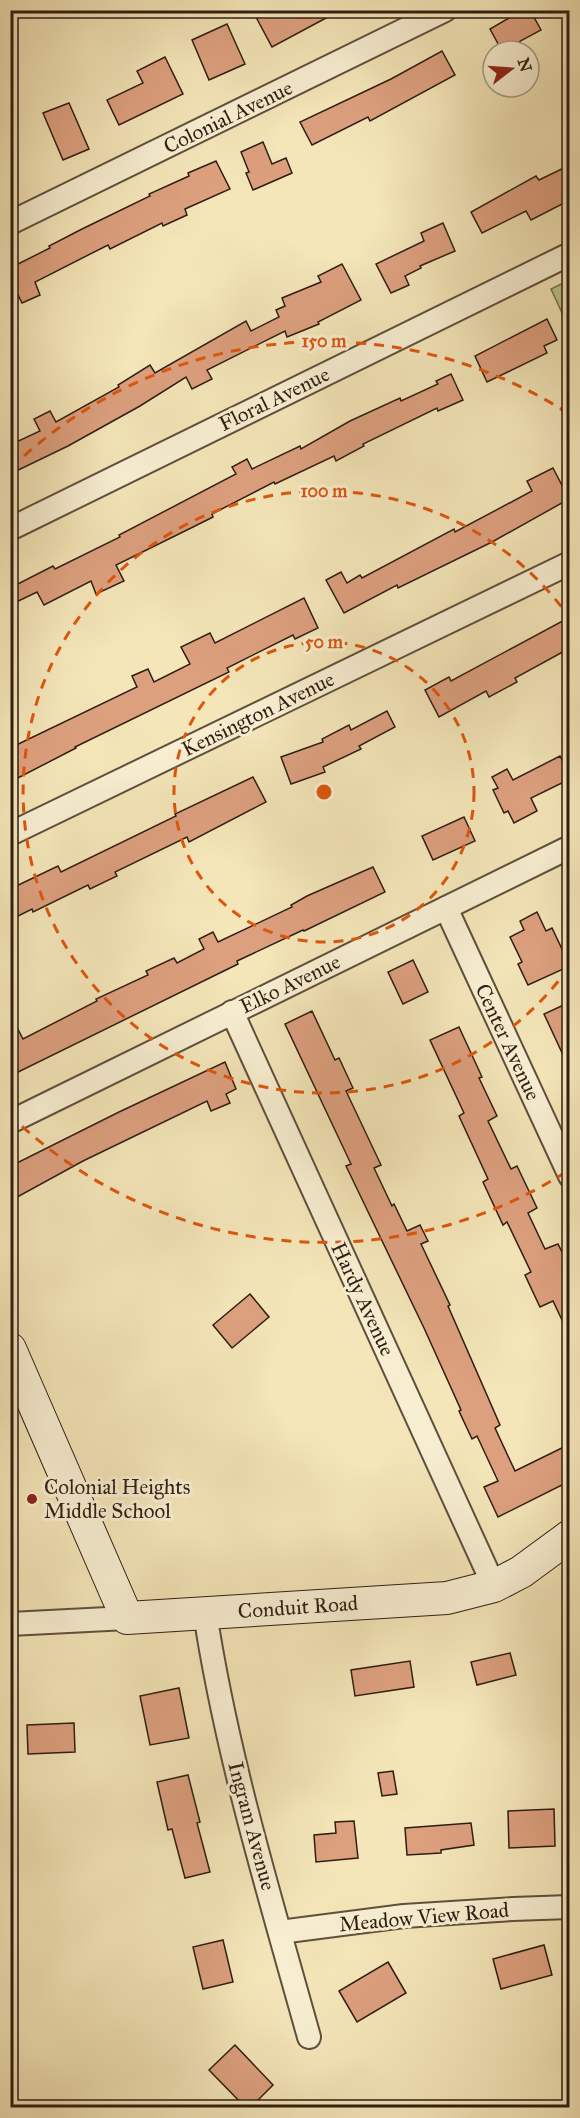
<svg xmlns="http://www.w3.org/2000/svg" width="580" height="2118" viewBox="0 0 580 2118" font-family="'IM FELL Great Primer',serif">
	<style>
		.green { fill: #bbc58f; stroke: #757151; stroke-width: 1.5 }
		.building { fill: #dda07f; stroke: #2f1d13; stroke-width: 1.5 }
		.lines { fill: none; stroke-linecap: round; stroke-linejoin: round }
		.street-casing { stroke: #604f3c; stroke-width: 26 }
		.secondary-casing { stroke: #2f1d13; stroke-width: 34 }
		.street { stroke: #f8efd2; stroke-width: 22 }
		.secondary { stroke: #f8efd2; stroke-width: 32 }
		.ring { fill: none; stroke: #df560c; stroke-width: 3; stroke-dasharray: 10 8 }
		.poi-dot { fill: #8f2418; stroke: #f8efd2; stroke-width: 2 }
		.labels { text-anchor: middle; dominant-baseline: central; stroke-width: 6; stroke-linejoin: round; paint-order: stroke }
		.street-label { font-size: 21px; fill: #2f1d13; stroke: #f8efd2 }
		.poi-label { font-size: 21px; fill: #2f1d13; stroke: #f8efd2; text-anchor: start }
		.centre { fill: #df560c; stroke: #f8efd2; stroke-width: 3 }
		.ring-label { font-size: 18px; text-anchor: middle; font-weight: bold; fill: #df560c; stroke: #f8efd2; stroke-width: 6; stroke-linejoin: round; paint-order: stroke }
	</style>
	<rect width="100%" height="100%" fill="#f4e6b9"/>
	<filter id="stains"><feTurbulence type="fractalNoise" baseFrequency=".00333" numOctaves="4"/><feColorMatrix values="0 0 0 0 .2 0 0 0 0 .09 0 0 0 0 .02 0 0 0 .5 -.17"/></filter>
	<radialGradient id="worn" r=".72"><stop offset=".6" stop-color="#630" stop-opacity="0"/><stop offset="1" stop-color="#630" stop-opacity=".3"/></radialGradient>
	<!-- green -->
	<polygon class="green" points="569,280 569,328 551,289"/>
	<!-- building -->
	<g class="building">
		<polygon points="269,10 341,10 272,47 256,17"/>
		<polygon points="523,10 530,10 541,30 502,51 490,29"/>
		<polygon points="227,24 245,64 209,80 192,40"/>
		<polygon points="442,51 455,75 370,121 368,117 312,145 300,122 391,79"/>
		<polygon points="165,57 183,94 119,125 107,100 143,83 137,71"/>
		<polygon points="69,103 89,149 63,160 43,113"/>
		<polygon points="263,142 272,164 286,158 292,173 253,190 246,173 249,172 241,152"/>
		<polygon points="216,161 230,189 185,209 187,215 163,226 162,223 110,249 108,245 35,282 40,295 22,303 18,295 10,298 10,268 50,248 49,246 82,229 150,196 149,194 189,176 188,173"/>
		<polygon points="570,165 570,200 531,220 526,211 482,233 471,212 536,176 539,180"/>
		<polygon points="443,223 455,251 420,266 421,268 405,276 409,285 391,293 376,264 424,241 421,233"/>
		<polygon points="342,264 361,300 318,322 319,324 287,337 285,331 207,370 212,379 192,389 186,377 140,406 68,446 10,474 10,445 40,431 34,419 50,411 56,422 119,387 118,385 150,365 155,373 246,321 251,331 279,317 276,310 285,306 282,298 321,282 318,276"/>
		<polygon points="547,319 557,340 544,346 547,353 487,382 475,356"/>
		<polygon points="451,374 463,400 438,411 437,408 363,444 364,446 336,461 334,456 275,484 274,482 212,514 213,517 189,529 116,565 124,581 96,594 91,581 44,605 37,592 10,605 10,588 53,566 55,569 120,537 119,535 236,474 232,467 247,459 252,469 300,446 301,449 350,421 400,398 401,401 438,384 436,381"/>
		<polygon points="553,468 569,499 492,542 398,588 397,585 344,613 326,580 341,572 347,583 360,575 362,578 454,529 455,532 532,491 527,481"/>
		<polygon points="304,598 318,628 295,639 293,635 227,668 229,672 75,747 76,748 10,782 10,748 137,687 132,676 148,669 154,682 190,664 181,647 210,633 215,643"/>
		<polygon points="570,617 570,648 515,678 517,682 489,697 486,691 439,717 425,690 449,677 451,681"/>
		<polygon points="387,711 395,727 359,746 361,749 323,767 325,772 291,784 281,757 323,742 322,739 349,725 351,730"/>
		<polygon points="560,756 570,776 570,779 531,798 537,811 514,823 508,811 504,813 493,790 498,788 492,777 507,769 513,780"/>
		<polygon points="253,777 266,802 189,842 187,837 115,872 117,876 90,889 88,885 33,912 32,909 10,920 10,889 58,866 61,872 176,816 175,814"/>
		<polygon points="464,817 475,841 433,860 422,836"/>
		<polygon points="373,867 385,892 304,931 303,930 237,961 238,964 10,1076 10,1014 23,1039 97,1001 96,999 148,975 146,971 174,958 177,963 204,949 199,939 213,932 218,942 292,907 291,905 307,896"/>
		<polygon points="537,912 546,931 552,928 570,966 528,985 518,964 522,962 510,937 524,930 520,921"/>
		<polygon points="413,960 428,992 403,1004 388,972"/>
		<polygon points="570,1002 570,1070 544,1014"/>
		<polygon points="312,1011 335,1060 339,1058 353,1088 346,1091 381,1165 374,1168 392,1206 394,1204 407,1231 420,1225 428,1241 421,1244 450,1305 448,1306 500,1425 495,1428 515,1471 570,1444 570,1481 498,1517 484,1487 498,1481 477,1436 472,1439 459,1411 461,1410 424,1328 346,1166 351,1164 285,1024"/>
		<polygon points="459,1027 482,1077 479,1078 497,1116 488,1121 511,1169 517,1166 537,1208 528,1213 545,1249 558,1244 570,1268 570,1337 553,1301 540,1307 525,1275 531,1272 507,1222 503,1225 483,1182 488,1179 459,1116 464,1113 430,1040"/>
		<polygon points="225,1062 236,1089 226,1094 230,1103 211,1111 207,1101 83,1161 10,1201 10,1156 15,1164 119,1112"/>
		<polygon points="250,1294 269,1317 232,1348 213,1325"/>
		<polygon points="510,1653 516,1675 477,1685 471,1662"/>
		<polygon points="410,1661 414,1687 355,1696 351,1670"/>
		<polygon points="179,1688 189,1738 150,1745 140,1696"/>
		<polygon points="74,1723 75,1752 28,1754 27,1725"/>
		<polygon points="393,1771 397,1794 382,1796 378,1773"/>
		<polygon points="188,1775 200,1822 197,1823 210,1872 185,1878 172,1829 168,1830 157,1782"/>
		<polygon points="554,1809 555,1846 509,1848 508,1811"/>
		<polygon points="354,1821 358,1858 316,1862 314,1835 336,1833 335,1822"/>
		<polygon points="471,1823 474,1845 441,1850 441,1853 407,1855 405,1828"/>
		<polygon points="223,1940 233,1982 203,1989 193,1947"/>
		<polygon points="544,1945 552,1975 501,1989 493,1959"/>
		<polygon points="388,1962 406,1993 357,2022 339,1991"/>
		<polygon points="235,2045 273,2085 250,2108 246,2108 209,2070"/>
	</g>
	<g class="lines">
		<defs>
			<g id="street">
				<polyline points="10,223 445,10"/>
				<polyline points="10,529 570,254"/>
				<polyline points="10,834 570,563"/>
				<polyline points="446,908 570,1176"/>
				<polyline points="232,1012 494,1586"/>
				<polyline points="10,1122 570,847"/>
				<path d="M205 1613C227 1757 270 1897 309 2037"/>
				<polyline points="10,1624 127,1618"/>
				<polyline points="280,1932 404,1916 513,1909 570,1907"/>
			</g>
			<polyline id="secondary" points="10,1349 127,1618 447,1598 494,1586 521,1572 570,1536"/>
		</defs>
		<!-- street casing -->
		<use href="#street" class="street-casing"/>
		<!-- secondary casing -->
		<use href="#secondary" class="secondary-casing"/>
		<!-- street -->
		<use href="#street" class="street"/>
		<!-- secondary -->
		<use href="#secondary" class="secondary"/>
	</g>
	<!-- distance rings -->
	<g class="ring">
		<circle cx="324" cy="792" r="150"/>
		<path d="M569 967A301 301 0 1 1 569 617"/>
		<path d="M566 1172A451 451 0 0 1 11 1116M11 468A451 451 0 0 1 566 412"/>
	</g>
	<!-- markers -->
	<circle class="poi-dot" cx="32" cy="1499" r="6"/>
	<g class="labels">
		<!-- street labels -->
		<g class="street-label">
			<text transform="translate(228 117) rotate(-26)">Colonial Avenue</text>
			<text transform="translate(274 399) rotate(-26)">Floral Avenue</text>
			<text transform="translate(258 714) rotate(-26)">Kensington Avenue</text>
			<text transform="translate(290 984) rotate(-26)">Elko Avenue</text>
			<text transform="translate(508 1042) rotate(65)">Center Avenue</text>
			<text transform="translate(363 1299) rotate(65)">Hardy Avenue</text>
			<text transform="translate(298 1607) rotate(-4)">Conduit Road</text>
			<text transform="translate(252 1826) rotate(75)">Ingram Avenue</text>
			<text transform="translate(424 1917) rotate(-5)">Meadow View Road</text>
		</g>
		<!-- poi labels -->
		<g class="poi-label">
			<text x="44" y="1487">Colonial Heights<tspan x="44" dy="24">Middle School</tspan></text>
		</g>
	</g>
	<circle cx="324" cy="792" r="9" class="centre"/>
	<g class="ring-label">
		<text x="324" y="347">150 m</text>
		<text x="324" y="497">100 m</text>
		<text x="324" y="648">50 m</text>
	</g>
	<!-- margin -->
	<rect width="580" height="2118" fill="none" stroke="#f4e6b9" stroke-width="36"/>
	<rect x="12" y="12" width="556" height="2094" fill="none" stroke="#2f1d13" stroke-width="3"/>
	<rect x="18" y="18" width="544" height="2082" fill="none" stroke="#2f1d13" stroke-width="1.5"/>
	<!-- north arrow -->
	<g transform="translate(511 69) rotate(73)"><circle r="28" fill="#f8efd2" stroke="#a89b86" stroke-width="1.5"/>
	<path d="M0-4.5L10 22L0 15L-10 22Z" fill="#8f2418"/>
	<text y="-9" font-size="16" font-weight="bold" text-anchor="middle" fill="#2f1d13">N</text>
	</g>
	<rect width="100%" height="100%" filter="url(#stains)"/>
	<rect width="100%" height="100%" fill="url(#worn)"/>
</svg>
